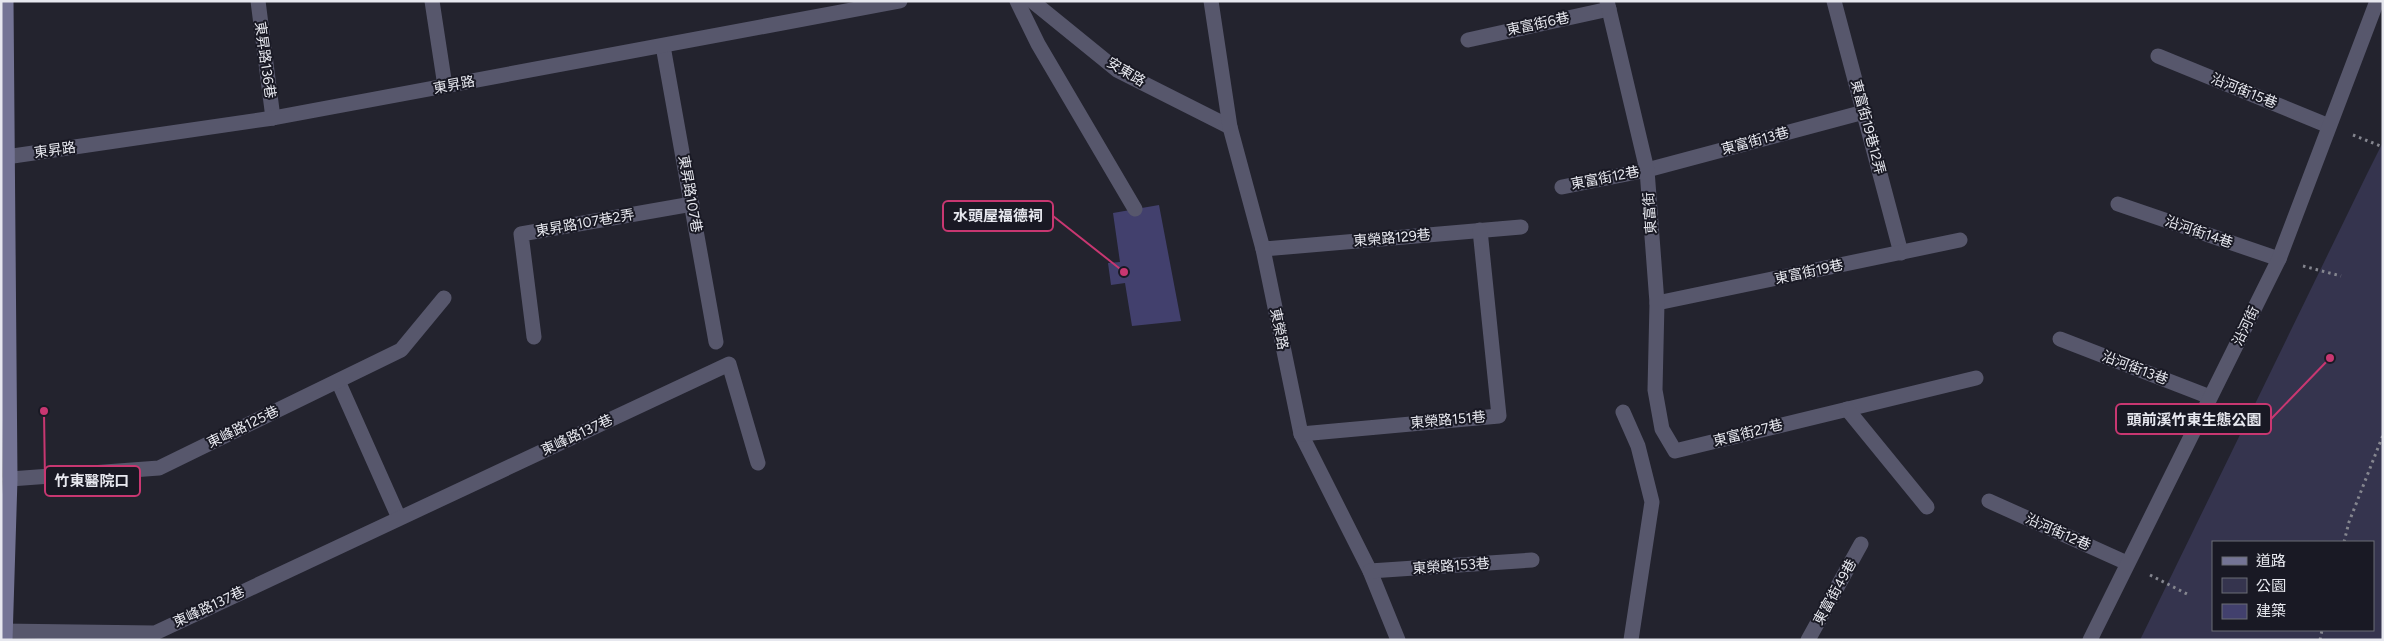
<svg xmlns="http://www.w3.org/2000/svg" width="2384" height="641" viewBox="0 0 2384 641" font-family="Figtree,'Noto Sans TC',sans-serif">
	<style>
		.green { fill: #35344e; fill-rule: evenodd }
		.building { fill: #42406d }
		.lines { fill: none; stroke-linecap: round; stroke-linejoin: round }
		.path { stroke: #85868f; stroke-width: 3; stroke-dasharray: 2.5 4; stroke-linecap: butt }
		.lane { stroke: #57576c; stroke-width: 15 }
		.street { stroke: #57576c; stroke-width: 15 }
		.secondary { stroke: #747495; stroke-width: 15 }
		.labels { text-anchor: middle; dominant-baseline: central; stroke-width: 4; stroke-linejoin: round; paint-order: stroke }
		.street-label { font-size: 14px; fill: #e7e8ef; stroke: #191924 }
		.leader { fill: none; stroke: #c83771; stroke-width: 2 }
		.callout-dot { fill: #c83771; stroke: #191924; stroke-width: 2 }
		.callout { fill: #191924; stroke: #c83771; stroke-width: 2 }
		.callout-label { font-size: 15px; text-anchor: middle; font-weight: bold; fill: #e7e8ef }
	</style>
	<rect width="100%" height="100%" fill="#23232e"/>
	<!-- green -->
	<path class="green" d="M2383 142V640H2140L2367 174ZM2213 542H2373V630H2213Z"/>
	<!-- building -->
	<polygon class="building" points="1159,205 1181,321 1132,326 1125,283 1111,285 1108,263 1120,262 1113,213"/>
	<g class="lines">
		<!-- path -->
		<g class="path">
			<polyline points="2353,135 2383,147"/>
			<polyline points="2303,266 2341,276"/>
			<polyline points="2344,542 2349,522 2383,435"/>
			<polyline points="2150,575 2189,595"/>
			<polyline points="2320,640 2322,630"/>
		</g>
		<!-- lane -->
		<g class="lane">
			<polyline points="258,1 273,118"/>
			<polyline points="432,1 445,86"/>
			<polyline points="1017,1 1038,44 1135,209"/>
			<polyline points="1834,1 1901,253"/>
			<polyline points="1468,40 1609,9"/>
			<polyline points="2158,56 2329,126"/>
			<polyline points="1562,187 1647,170 1864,112"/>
			<polyline points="2118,204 2279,259"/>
			<polyline points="1263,249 1521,227"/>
			<polyline points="1657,303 1960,240"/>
			<polyline points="2060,339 2210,397"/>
		</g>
		<!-- street -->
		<g class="street">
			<polyline points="1032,1 1117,70 1230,127"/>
			<polyline points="1211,1 1230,127 1263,249 1301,434 1370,571 1398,640"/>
			<polyline points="1607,1 1647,170 1657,303 1655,390 1662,429 1675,451 1976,378"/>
			<polyline points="663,46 716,342"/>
			<polyline points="6,157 273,118 900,1"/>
			<polyline points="534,337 521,234 692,204"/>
			<polyline points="338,381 399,518"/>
			<polyline points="1847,409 1927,507"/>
			<polyline points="1623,412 1638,446 1652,502 1631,640"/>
			<polyline points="1301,434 1499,416 1480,230"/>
			<polyline points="10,479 159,468 401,350 444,298"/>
			<polyline points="1989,501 2127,563"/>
			<polyline points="1370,571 1532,560"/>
			<polyline points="1,631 155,633 729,364 758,463"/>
			<polyline points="1808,640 1861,544"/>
			<polyline points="2090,640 2279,259 2377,1"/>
		</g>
		<!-- secondary -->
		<polyline class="secondary" points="5,640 10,479 6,1"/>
	</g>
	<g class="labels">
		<!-- street labels -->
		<g class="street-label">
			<text transform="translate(1538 24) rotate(-12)">東富街6巷</text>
			<text transform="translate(265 60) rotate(82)">東昇路136巷</text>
			<text transform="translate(1126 72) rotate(31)">安東路</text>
			<text transform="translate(454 85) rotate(-11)">東昇路</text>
			<text transform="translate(2244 91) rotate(22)">沿河街15巷</text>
			<text transform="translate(1868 127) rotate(75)">東富街19巷12弄</text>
			<text transform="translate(1755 141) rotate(-15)">東富街13巷</text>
			<text transform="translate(55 150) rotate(-8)">東昇路</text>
			<text transform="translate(1605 178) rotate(-11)">東富街12巷</text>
			<text transform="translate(690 194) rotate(80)">東昇路107巷</text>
			<text transform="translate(1650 213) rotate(-94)">東富街</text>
			<text transform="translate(585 223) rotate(-10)">東昇路107巷2弄</text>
			<text transform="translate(2199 232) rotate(19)">沿河街14巷</text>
			<text transform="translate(1392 238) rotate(-5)">東榮路129巷</text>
			<text transform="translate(1809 272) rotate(-12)">東富街19巷</text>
			<text transform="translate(2246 326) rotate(-64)">沿河街</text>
			<text transform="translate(1279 329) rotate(79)">東榮路</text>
			<text transform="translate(2135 368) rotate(21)">沿河街13巷</text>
			<text transform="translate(1448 420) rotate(-5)">東榮路151巷</text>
			<text transform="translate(243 427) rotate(-26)">東峰路125巷</text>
			<text transform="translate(1748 433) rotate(-14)">東富街27巷</text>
			<text transform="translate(577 435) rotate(-25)">東峰路137巷</text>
			<text transform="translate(2058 532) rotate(24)">沿河街12巷</text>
			<text transform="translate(1451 566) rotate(-4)">東榮路153巷</text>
			<text transform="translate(1835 592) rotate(-61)">東富街49巷</text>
			<text transform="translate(209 607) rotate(-25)">東峰路137巷</text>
		</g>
	</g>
	<!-- callouts -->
	<path class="leader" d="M1124 272L1053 216M2330 358L2271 419M44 411L45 481"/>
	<g class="callout-dot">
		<circle cx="1124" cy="272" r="5"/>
		<circle cx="2330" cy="358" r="5"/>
		<circle cx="44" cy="411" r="5"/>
	</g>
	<g class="callout">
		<rect x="943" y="201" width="110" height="30" rx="5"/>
		<rect x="2116" y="404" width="155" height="30" rx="5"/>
		<rect x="45" y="466" width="95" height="30" rx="5"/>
	</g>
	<g class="callout-label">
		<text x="998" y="221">水頭屋福德祠</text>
		<text x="2194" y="425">頭前溪竹東生態公園</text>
		<text x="92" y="486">竹東醫院口</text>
	</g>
	<!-- border -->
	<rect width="2384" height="641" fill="none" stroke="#e7e8ef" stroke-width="5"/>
	<!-- legend -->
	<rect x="2212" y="541" width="162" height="90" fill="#191924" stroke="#6b6c75"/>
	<rect x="2222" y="557" width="25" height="8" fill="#747495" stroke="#6b6c75"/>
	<text x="2256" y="566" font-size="15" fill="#e7e8ef">道路</text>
	<rect x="2222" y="578" width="25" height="15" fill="#35344e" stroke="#6b6c75"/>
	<text x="2256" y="591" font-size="15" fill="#e7e8ef">公園</text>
	<rect x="2222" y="604" width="25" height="15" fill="#42406d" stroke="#6b6c75"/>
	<text x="2256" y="616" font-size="15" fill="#e7e8ef">建築</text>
</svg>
